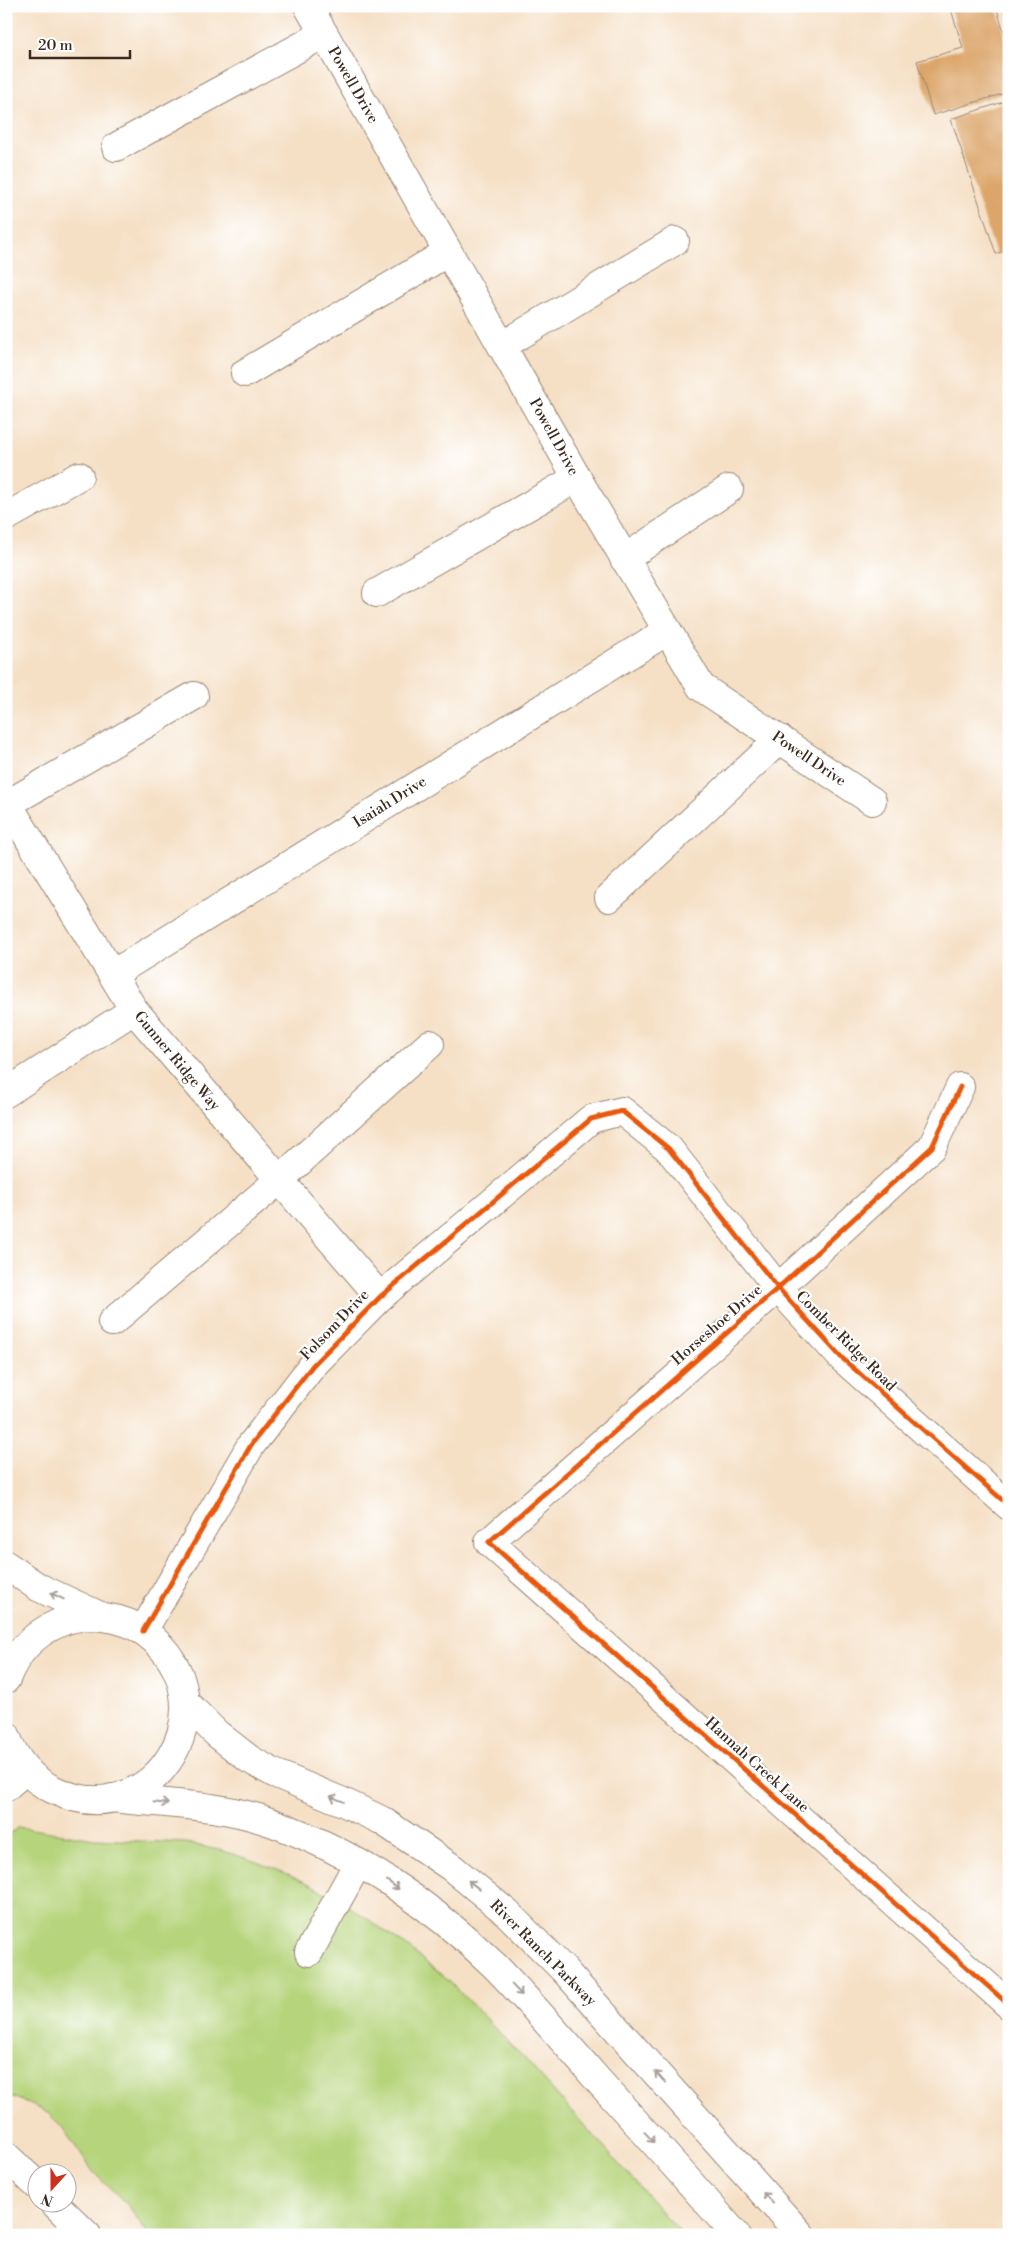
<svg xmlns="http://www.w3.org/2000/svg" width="1015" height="2241" viewBox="0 0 1015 2241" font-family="'Libre Bodoni',serif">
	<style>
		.green { fill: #b6d47b; stroke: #787f4c }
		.building { fill: #dca66a }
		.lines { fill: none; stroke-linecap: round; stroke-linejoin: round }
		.minor-casing { stroke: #988572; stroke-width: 30 }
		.minor { stroke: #fff; stroke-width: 28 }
		.cycleway-casing { stroke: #fff; stroke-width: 8 }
		.cycleway { stroke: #e8590c; stroke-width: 5 }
		.oneway { stroke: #a79f9a }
		.labels { text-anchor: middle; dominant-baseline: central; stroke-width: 4.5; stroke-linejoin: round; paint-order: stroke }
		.street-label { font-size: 15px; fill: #3b2a1e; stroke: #fff }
	</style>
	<rect width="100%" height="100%" fill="#fff"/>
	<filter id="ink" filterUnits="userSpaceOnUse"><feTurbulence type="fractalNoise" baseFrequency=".02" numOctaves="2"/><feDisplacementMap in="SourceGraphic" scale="10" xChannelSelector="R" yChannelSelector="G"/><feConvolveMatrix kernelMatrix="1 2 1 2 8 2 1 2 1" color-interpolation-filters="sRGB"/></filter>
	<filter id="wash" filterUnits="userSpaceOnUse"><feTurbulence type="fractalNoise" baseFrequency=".0096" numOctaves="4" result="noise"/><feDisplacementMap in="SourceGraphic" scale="20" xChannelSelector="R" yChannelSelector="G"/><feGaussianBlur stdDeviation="1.12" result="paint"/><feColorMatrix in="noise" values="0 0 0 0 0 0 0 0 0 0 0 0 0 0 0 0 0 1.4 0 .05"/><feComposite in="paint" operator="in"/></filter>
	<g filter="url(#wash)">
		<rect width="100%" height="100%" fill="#f5e0c6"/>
		<!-- green -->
		<polygon class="green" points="18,1827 95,1839 186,1843 223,1851 257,1862 288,1874 312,1885 358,1912 406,1946 450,1982 525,2059 682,2235 149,2235 128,2205 94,2173 62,2127 49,2114 29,2103 6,2095 6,1837"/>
		<g id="blocks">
			<!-- building -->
			<g class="building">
				<polygon points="950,6 996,6 1009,49 1009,92 933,115 917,61 963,48"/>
				<polygon points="1009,100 1009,249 996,254 951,119"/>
			</g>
		</g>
	</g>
	<g filter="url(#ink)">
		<use href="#blocks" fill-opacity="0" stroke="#988572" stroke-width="1"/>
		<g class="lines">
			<defs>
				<g id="minor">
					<polyline points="308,6 577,478 701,687 872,801"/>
					<polyline points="116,147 324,34"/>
					<polyline points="502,346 675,241"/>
					<polyline points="245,373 448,252"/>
					<polyline points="6,517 79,476"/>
					<polyline points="624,559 729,489"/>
					<polyline points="377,593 577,478"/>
					<polyline points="6,801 134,1010 380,1297"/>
					<polyline points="6,805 194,696"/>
					<polyline points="609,898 780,739"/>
					<polyline points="113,974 667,631"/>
					<polyline points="960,1087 932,1147 778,1288 489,1542 1009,2005"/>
					<polyline points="6,1093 134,1010"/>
					<polyline points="112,1322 278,1181 430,1044"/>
					<polyline points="6,1565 38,1587 100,1616"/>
					<polyline points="143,1631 251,1445 313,1365 380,1297 591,1119 622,1111 669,1149 778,1288 842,1358 1009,1506"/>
					<path d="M6 1679C16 1653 33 1634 59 1623 86 1611 123 1616 146 1633 237 1703 153 1838 54 1790 30 1779 15 1760 6 1735"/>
					<polyline points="185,1702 216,1733 249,1759 274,1773 343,1802 381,1820 451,1867 507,1913 564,1970 801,2235"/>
					<polyline points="6,1787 25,1770"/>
					<path d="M112 1798C165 1804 222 1804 273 1823 355 1853 432 1905 495 1966 530 2002 563 2040 596 2078 643 2130 690 2182 736 2235"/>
					<polyline points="309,1952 358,1863"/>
					<polyline points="6,2156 38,2186"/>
					<polyline points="55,2204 87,2235"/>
				</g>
			</defs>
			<!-- minor casing -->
			<use href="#minor" class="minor-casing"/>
			<!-- minor -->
			<use href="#minor" class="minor"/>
			<defs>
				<g id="cycleway">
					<polyline points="960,1087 932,1147 778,1288 489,1542 1009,2005"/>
					<polyline points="143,1631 251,1445 313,1365 380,1297 591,1119 622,1111 669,1149 778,1288 842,1358 1009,1506"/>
				</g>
			</defs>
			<!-- cycleway casing -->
			<use href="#cycleway" class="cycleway-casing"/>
			<!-- cycleway -->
			<use href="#cycleway" class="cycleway"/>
		</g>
		<!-- one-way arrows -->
		<defs><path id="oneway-shaft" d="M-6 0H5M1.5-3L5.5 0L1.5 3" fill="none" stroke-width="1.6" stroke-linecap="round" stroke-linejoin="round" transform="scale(1.25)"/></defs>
		<g class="oneway">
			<use href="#oneway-shaft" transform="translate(57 1596) rotate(-154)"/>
			<use href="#oneway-shaft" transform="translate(337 1799) rotate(-157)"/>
			<use href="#oneway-shaft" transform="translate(161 1803) rotate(6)"/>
			<use href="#oneway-shaft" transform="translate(393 1885) rotate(36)"/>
			<use href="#oneway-shaft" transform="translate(474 1885) rotate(-142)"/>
			<use href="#oneway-shaft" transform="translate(517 1990) rotate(46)"/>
			<use href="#oneway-shaft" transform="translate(660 2077) rotate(-132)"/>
			<use href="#oneway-shaft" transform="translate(649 2137) rotate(48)"/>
			<use href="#oneway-shaft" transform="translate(768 2198) rotate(-132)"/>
		</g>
	</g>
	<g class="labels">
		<!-- street labels -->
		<g class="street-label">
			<text transform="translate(353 85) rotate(60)">Powell Drive</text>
			<text transform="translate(554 437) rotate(61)">Powell Drive</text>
			<text transform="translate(809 759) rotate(34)">Powell Drive</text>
			<text transform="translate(390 802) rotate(-32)">Isaiah Drive</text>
			<text transform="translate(177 1061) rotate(50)">Gunner Ridge Way</text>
			<text transform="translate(335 1325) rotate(-46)">Folsom Drive</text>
			<text transform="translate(717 1325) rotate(-41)">Horseshoe Drive</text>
			<text transform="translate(846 1341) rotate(45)">Comber Ridge Road</text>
			<text transform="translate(757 1765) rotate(42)">Hannah Creek Lane</text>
			<text transform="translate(543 1953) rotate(45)">River Ranch Parkway</text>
		</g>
	</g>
	<!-- margin -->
	<rect width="1015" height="2241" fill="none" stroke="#fff" stroke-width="25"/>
	<!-- north arrow -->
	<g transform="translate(52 2188) rotate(201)"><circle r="24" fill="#ffffff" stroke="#b1aaa5"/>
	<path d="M0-4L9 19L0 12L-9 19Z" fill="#c8321e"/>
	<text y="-8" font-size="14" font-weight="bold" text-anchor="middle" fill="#3b2a1e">N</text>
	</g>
	<!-- scale -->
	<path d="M30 50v8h100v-8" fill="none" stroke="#3b2a1e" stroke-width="2.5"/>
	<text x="38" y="50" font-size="15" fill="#3b2a1e" stroke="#ffffff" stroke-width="4" paint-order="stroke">20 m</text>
</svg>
